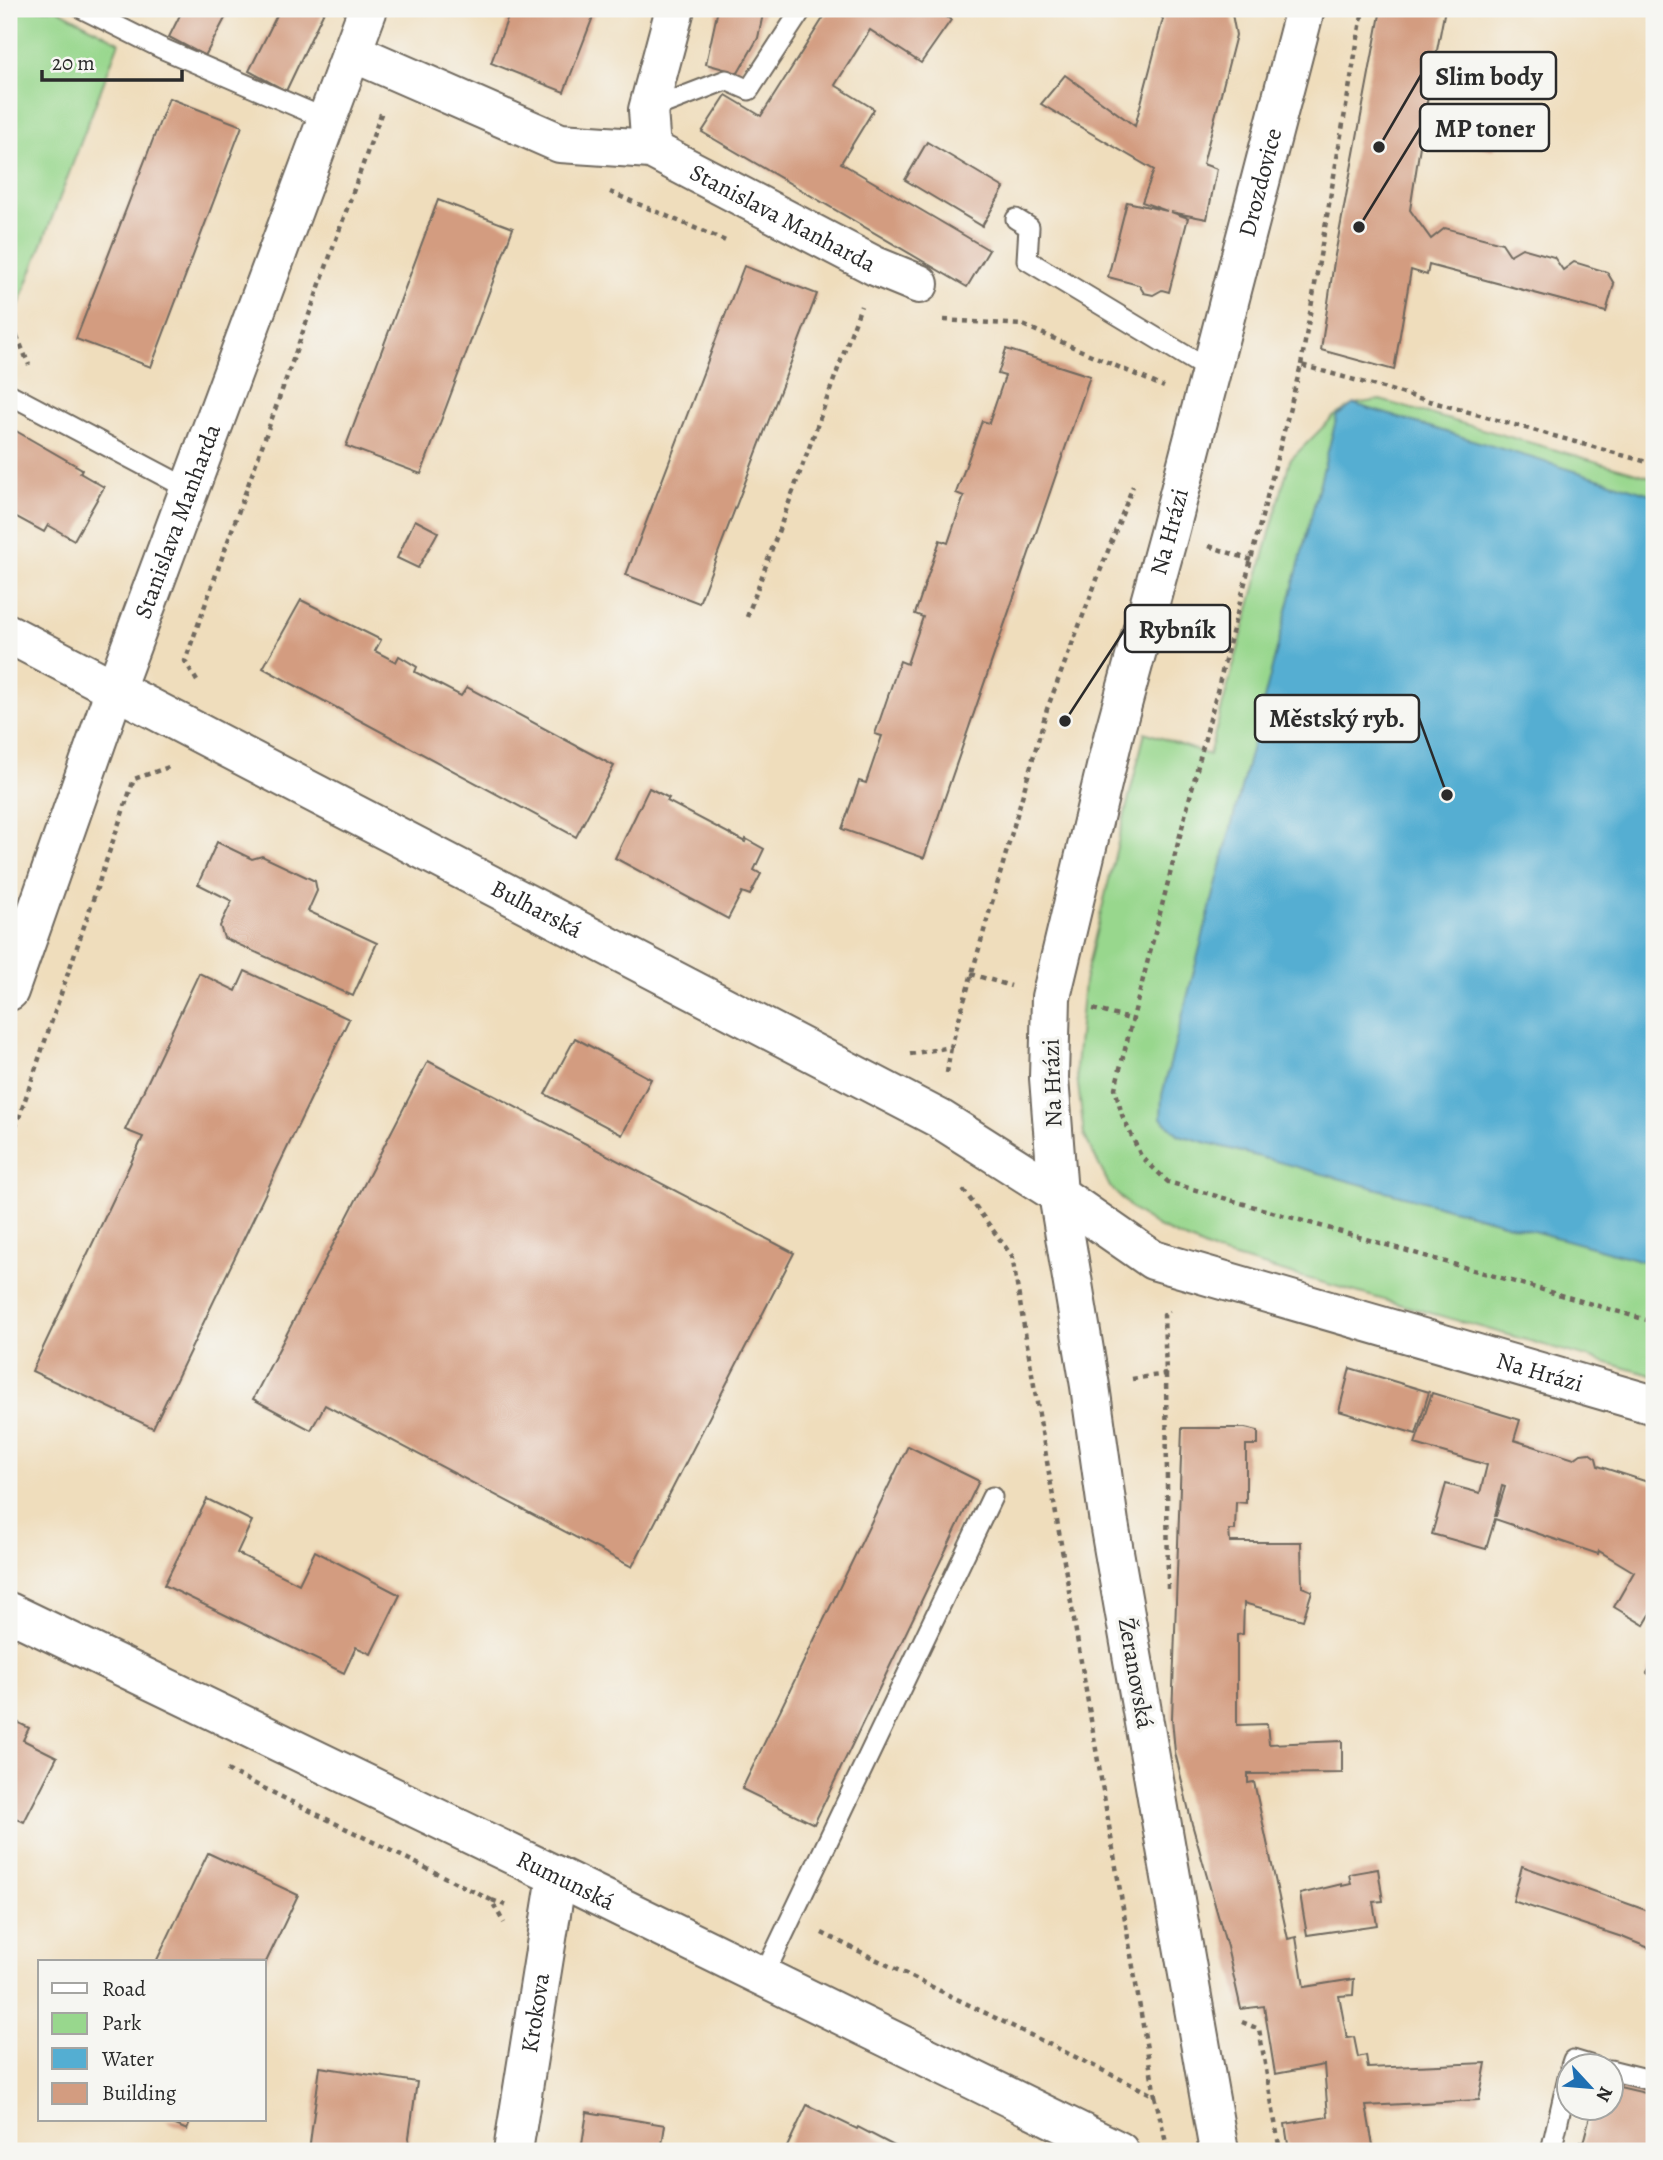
<svg xmlns="http://www.w3.org/2000/svg" width="1663" height="2160" viewBox="0 0 1663 2160" font-family="Alegreya,serif">
	<style>
		.green { fill: #98d78d; stroke: #62815c; stroke-width: 2 }
		.water { fill: #54aed2; stroke: #406c7e; stroke-width: 2 }
		.building { fill: #d39c80; fill-rule: evenodd }
		.lines { fill: none; stroke-linecap: round; stroke-linejoin: round }
		.service-casing { stroke: #70695e; stroke-width: 23 }
		.minor-casing { stroke: #70695e; stroke-width: 42 }
		.tertiary-casing { stroke: #70695e; stroke-width: 42 }
		.path { stroke: #70695e; stroke-width: 4.5; stroke-dasharray: 5 5; stroke-linecap: butt }
		.service { stroke: #fff; stroke-width: 19 }
		.minor { stroke: #fff; stroke-width: 38 }
		.tertiary { stroke: #fff; stroke-width: 38 }
		.labels { text-anchor: middle; dominant-baseline: central; stroke-width: 7; stroke-linejoin: round; paint-order: stroke }
		.street-label { font-size: 24px; fill: #2b2b2b; stroke: #f6f6f2 }
		.leader { fill: none; stroke: #2b2b2b; stroke-width: 2.5 }
		.callout-dot { fill: #2b2b2b; stroke: #f6f6f2; stroke-width: 2.5 }
		.callout { fill: #f6f6f2; stroke: #2b2b2b; stroke-width: 2.5 }
		.callout-label { font-size: 26px; text-anchor: middle; font-weight: bold; fill: #2b2b2b }
	</style>
	<rect width="100%" height="100%" fill="#f6f6f2"/>
	<filter id="ink" filterUnits="userSpaceOnUse"><feTurbulence type="fractalNoise" baseFrequency=".0143" numOctaves="2"/><feDisplacementMap in="SourceGraphic" scale="14" xChannelSelector="R" yChannelSelector="G"/><feConvolveMatrix kernelMatrix="1 2 1 2 8 2 1 2 1" color-interpolation-filters="sRGB"/></filter>
	<filter id="wash" filterUnits="userSpaceOnUse"><feTurbulence type="fractalNoise" baseFrequency=".00686" numOctaves="4" result="noise"/><feDisplacementMap in="SourceGraphic" scale="28" xChannelSelector="R" yChannelSelector="G"/><feGaussianBlur stdDeviation="1.57" result="paint"/><feColorMatrix in="noise" values="0 0 0 0 0 0 0 0 0 0 0 0 0 0 0 0 0 1.4 0 .05"/><feComposite in="paint" operator="in"/></filter>
	<g filter="url(#wash)">
		<rect width="100%" height="100%" fill="#efddbc"/>
		<!-- green -->
		<g class="green">
			<polygon points="9,9 57,9 119,42 9,331"/>
			<polygon points="1380,400 1654,478 1654,1376 1217,1253 1158,1227 1133,1210 1110,1187 1084,1135 1076,1067 1084,982 1145,732 1209,755 1290,460 1334,416 1354,404"/>
		</g>
		<!-- water -->
		<polygon class="water" points="1354,404 1654,495 1654,1264 1179,1135 1161,1118 1162,1095 1337,416"/>
		<g id="blocks">
			<!-- building -->
			<g class="building">
				<polygon points="183,9 230,9 205,56 169,37"/>
				<polygon points="280,9 325,9 286,91 249,71"/>
				<polygon points="511,9 596,9 564,92 491,63"/>
				<polygon points="718,9 764,9 758,38 738,73 706,64"/>
				<polygon points="829,9 944,9 941,13 951,20 921,63 870,30 835,85 874,109 841,163 989,250 967,287 702,132 726,95 761,116"/>
				<polygon points="1155,9 1231,9 1236,35 1203,164 1217,169 1207,219 1171,212 1188,218 1169,292 1162,290 1153,295 1144,293 1139,285 1108,277 1127,202 1167,211 1142,202 1154,170 1041,104 1065,75 1135,126 1163,19"/>
				<polygon points="1381,9 1445,9 1426,107 1501,127 1494,150 1422,133 1410,210 1431,239 1445,228 1502,243 1510,255 1522,248 1554,257 1563,270 1574,262 1607,272 1614,284 1606,312 1429,265 1427,275 1411,270 1394,370 1321,350 1335,255"/>
				<polygon points="169,98 242,126 151,367 76,339"/>
				<polygon points="927,142 1004,188 982,226 905,180"/>
				<polygon points="438,200 513,228 421,474 346,446"/>
				<polygon points="744,266 817,294 699,603 626,575"/>
				<polygon points="1006,349 1090,376 924,858 842,829 859,781 866,783 882,736 875,734 900,661 907,664 923,617 915,614 940,540 948,543 964,496 956,493 982,421 989,423 1005,376 998,374"/>
				<polygon points="9,427 82,469 80,473 104,487 74,540 48,525 44,532 15,516 9,526"/>
				<polygon points="415,520 438,532 418,568 397,558"/>
				<polygon points="301,600 381,640 375,651 396,662 399,656 417,667 415,672 461,696 467,687 614,766 576,837 263,668"/>
				<polygon points="649,788 669,798 667,801 745,842 746,839 764,849 754,870 761,874 750,895 742,892 728,919 615,858"/>
				<polygon points="217,842 252,859 262,856 315,881 317,891 308,911 377,943 353,996 224,938 220,926 232,901 198,884"/>
				<polygon points="245,971 349,1019 153,1428 32,1371 143,1137 125,1130 199,973 236,991"/>
				<polygon points="575,1038 651,1079 622,1135 545,1094"/>
				<polygon points="428,1061 794,1253 632,1567 325,1405 311,1430 253,1399"/>
				<polygon points="1350,1368 1429,1392 1416,1434 1339,1411"/>
				<path d="M1432 1393 1520 1420 1514 1440 1574 1459 1581 1454 1589 1453 1596 1458 1598 1466 1654 1484V1608L1644 1625 1614 1607 1634 1572 1599 1551 1598 1554 1495 1519 1486 1549 1432 1534 1446 1484 1480 1493 1487 1465 1415 1444ZM1502 1486 1505 1487 1496 1516H1495Z"/>
				<polygon points="1182,1428 1245,1428 1258,1431 1258,1445 1246,1445 1246,1503 1236,1502 1235,1530 1229,1530 1230,1542 1301,1542 1302,1587 1312,1591 1303,1620 1244,1603 1243,1634 1237,1635 1237,1725 1267,1724 1269,1744 1342,1741 1342,1773 1248,1774 1248,1783 1254,1782 1288,1939 1296,1937 1304,1987 1354,1979 1353,1995 1339,1996 1347,2038 1354,2037 1358,2057 1366,2055 1368,2068 1486,2063 1479,2100 1366,2106 1374,2151 1289,2151 1285,2124 1328,2117 1324,2065 1275,2074 1264,2006 1241,2009 1227,1947 1192,1824 1175,1752 1172,1718"/>
				<polygon points="908,1446 979,1481 814,1824 742,1789"/>
				<polygon points="207,1499 252,1521 237,1553 299,1584 315,1551 400,1595 371,1654 356,1647 344,1673 164,1585"/>
				<polygon points="1654,1661 1654,1678 1647,1673"/>
				<polygon points="9,1718 29,1728 23,1740 57,1757 24,1822 9,1815"/>
				<polygon points="208,1853 298,1895 266,1962 156,1962"/>
				<polygon points="1522,1866 1654,1913 1654,1950 1622,1937 1513,1901"/>
				<polygon points="1378,1869 1383,1901 1373,1902 1377,1925 1307,1935 1300,1894 1342,1884 1342,1886 1351,1884 1349,1874"/>
				<polygon points="320,2067 417,2082 407,2151 309,2151"/>
				<polygon points="1611,2085 1654,2095 1654,2151 1578,2151 1580,2142 1583,2143 1592,2108 1611,2108"/>
				<polygon points="807,2105 857,2129 858,2127 904,2151 785,2151"/>
				<polygon points="587,2112 665,2125 661,2151 581,2151"/>
				<polygon points="164,2120 191,2120 187,2130"/>
			</g>
		</g>
	</g>
	<g filter="url(#ink)">
		<use href="#blocks" fill-opacity="0" stroke="#70695e" stroke-width="2"/>
		<g class="lines">
			<defs>
				<g id="service">
					<polyline points="83,9 161,48 326,119"/>
					<polyline points="648,110 726,80 749,90 802,9"/>
					<polyline points="1016,219 1029,227 1027,260 1211,371"/>
					<polyline points="9,394 189,489"/>
					<polyline points="763,1977 992,1497"/>
					<polyline points="1571,2066 1573,2060 1593,2066"/>
					<polyline points="1610,2070 1654,2081"/>
					<polyline points="1551,2151 1568,2077"/>
				</g>
				<g id="minor">
					<path id="s1" d="M352 52 560 143 651 149 875 266 919 284"/>
					<polyline points="651,149 648,110 675,9"/>
					<path id="s2" d="M9 634 940 1119 1058 1194 1153 1260 1654 1405"/>
					<path id="s3" d="M9 991 115 689 368 9"/>
					<path id="s4" d="M9 1612 557 1876 1119 2151"/>
					<path id="s5" d="M513 2151 557 1876"/>
				</g>
				<g id="tertiary">
					<path id="s6" d="M1219 2151 1109 1523 1090 1386 1058 1194 1049 1078 1051 997 1114 734 1169 533 1305 9"/>
				</g>
			</defs>
			<!-- service casing -->
			<use href="#service" class="service-casing"/>
			<!-- minor casing -->
			<use href="#minor" class="minor-casing"/>
			<!-- tertiary casing -->
			<use href="#tertiary" class="tertiary-casing"/>
			<!-- path -->
			<g class="path">
				<polyline points="610,192 728,242"/>
				<polyline points="9,317 29,365"/>
				<polyline points="944,320 1023,325 1164,387"/>
				<polyline points="1301,365 1363,9"/>
				<polyline points="1654,464 1301,365 1115,1088 1122,1115 1141,1156 1168,1182 1654,1322"/>
				<polyline points="1209,546 1251,560"/>
				<polyline points="747,617 861,306"/>
				<polyline points="197,681 185,661 382,111"/>
				<polyline points="971,974 1011,986"/>
				<polyline points="1093,1009 1133,1020"/>
				<polyline points="910,1054 951,1047 1047,709 1133,486"/>
				<polyline points="947,1073 951,1047"/>
				<polyline points="9,1147 134,779 169,767"/>
				<polyline points="1166,1374 1168,1591"/>
				<polyline points="1132,1379 1166,1374 1164,1315 1170,1311"/>
				<polyline points="227,1770 491,1900 504,1923"/>
				<polyline points="492,1900 510,1907"/>
				<polyline points="822,1933 1155,2096 1012,1256 962,1188"/>
				<polyline points="1242,2022 1259,2029 1280,2151"/>
				<polyline points="1155,2096 1168,2151"/>
			</g>
			<!-- service -->
			<use href="#service" class="service"/>
			<!-- minor -->
			<use href="#minor" class="minor"/>
			<!-- tertiary -->
			<use href="#tertiary" class="tertiary"/>
		</g>
	</g>
	<g class="labels">
		<!-- street labels -->
		<g class="street-label">
			<text stroke="none"><textPath href="#s6" startOffset="2009">Drozdovice</textPath></text>
			<text stroke="none"><textPath href="#s1" startOffset="467">Stanislava Manharda</textPath></text>
			<text stroke="none"><textPath href="#s3" startOffset="499">Stanislava Manharda</textPath></text>
			<text stroke="none"><textPath href="#s6" startOffset="1648">Na Hrázi</textPath></text>
			<text stroke="none"><textPath href="#s2" startOffset="595">Bulharská</textPath></text>
			<text transform="translate(1052 1083) rotate(-92)">Na Hrázi</text>
			<text stroke="none"><textPath href="#s2" startOffset="1708">Na Hrázi</textPath></text>
			<text transform="translate(1136 1673) rotate(80)">Žeranovská</text>
			<text stroke="none"><textPath href="#s4" startOffset="618">Rumunská</textPath></text>
			<text stroke="none"><textPath href="#s5" startOffset="140">Krokova</textPath></text>
		</g>
	</g>
	<!-- callouts -->
	<path class="leader" d="M1379 147L1421 75M1359 227L1420 128M1065 721L1125 629M1447 795L1419 718"/>
	<g class="callout-dot">
		<circle cx="1379" cy="147" r="7"/>
		<circle cx="1359" cy="227" r="7"/>
		<circle cx="1065" cy="721" r="7"/>
		<circle cx="1447" cy="795" r="7"/>
	</g>
	<g class="callout">
		<rect x="1421" y="52" width="135" height="47" rx="7"/>
		<rect x="1420" y="104" width="129" height="47" rx="7"/>
		<rect x="1125" y="605" width="105" height="47" rx="7"/>
		<rect x="1255" y="695" width="164" height="47" rx="7"/>
	</g>
	<g class="callout-label">
		<text x="1489" y="85">Slim body</text>
		<text x="1485" y="137">MP toner</text>
		<text x="1177" y="638">Rybník</text>
		<text x="1337" y="727">Městský ryb.</text>
	</g>
	<!-- margin -->
	<rect width="1663" height="2160" fill="none" stroke="#f6f6f2" stroke-width="35"/>
	<!-- legend -->
	<rect x="38" y="1960" width="228" height="161" fill="#f6f6f2" stroke="#a5a5a2" stroke-width="2"/>
	<rect x="52" y="1983" width="35" height="10" fill="#ffffff" stroke="#a5a5a2" stroke-width="2"/>
	<text x="102" y="1996" font-size="21" fill="#2b2b2b">Road</text>
	<rect x="52" y="2013" width="35" height="21" fill="#98d78d" stroke="#a5a5a2" stroke-width="2"/>
	<text x="102" y="2030" font-size="21" fill="#2b2b2b">Park</text>
	<rect x="52" y="2048" width="35" height="21" fill="#54aed2" stroke="#a5a5a2" stroke-width="2"/>
	<text x="102" y="2066" font-size="21" fill="#2b2b2b">Water</text>
	<rect x="52" y="2083" width="35" height="21" fill="#d39c80" stroke="#a5a5a2" stroke-width="2"/>
	<text x="102" y="2100" font-size="21" fill="#2b2b2b">Building</text>
	<!-- north arrow -->
	<g transform="translate(1590 2087) rotate(116)"><circle r="33" fill="#f6f6f2" stroke="#a5a5a2" stroke-width="2"/>
	<path d="M0-5L12 26L0 18L-12 26Z" fill="#1f6fb2"/>
	<text y="-10" font-size="19" font-weight="bold" text-anchor="middle" fill="#2b2b2b">N</text>
	</g>
	<!-- scale -->
	<path d="M42 70v10h140v-10" fill="none" stroke="#2b2b2b" stroke-width="3.5"/>
	<text x="52" y="70" font-size="21" fill="#2b2b2b" stroke="#f6f6f2" stroke-width="5" paint-order="stroke">20 m</text>
</svg>
